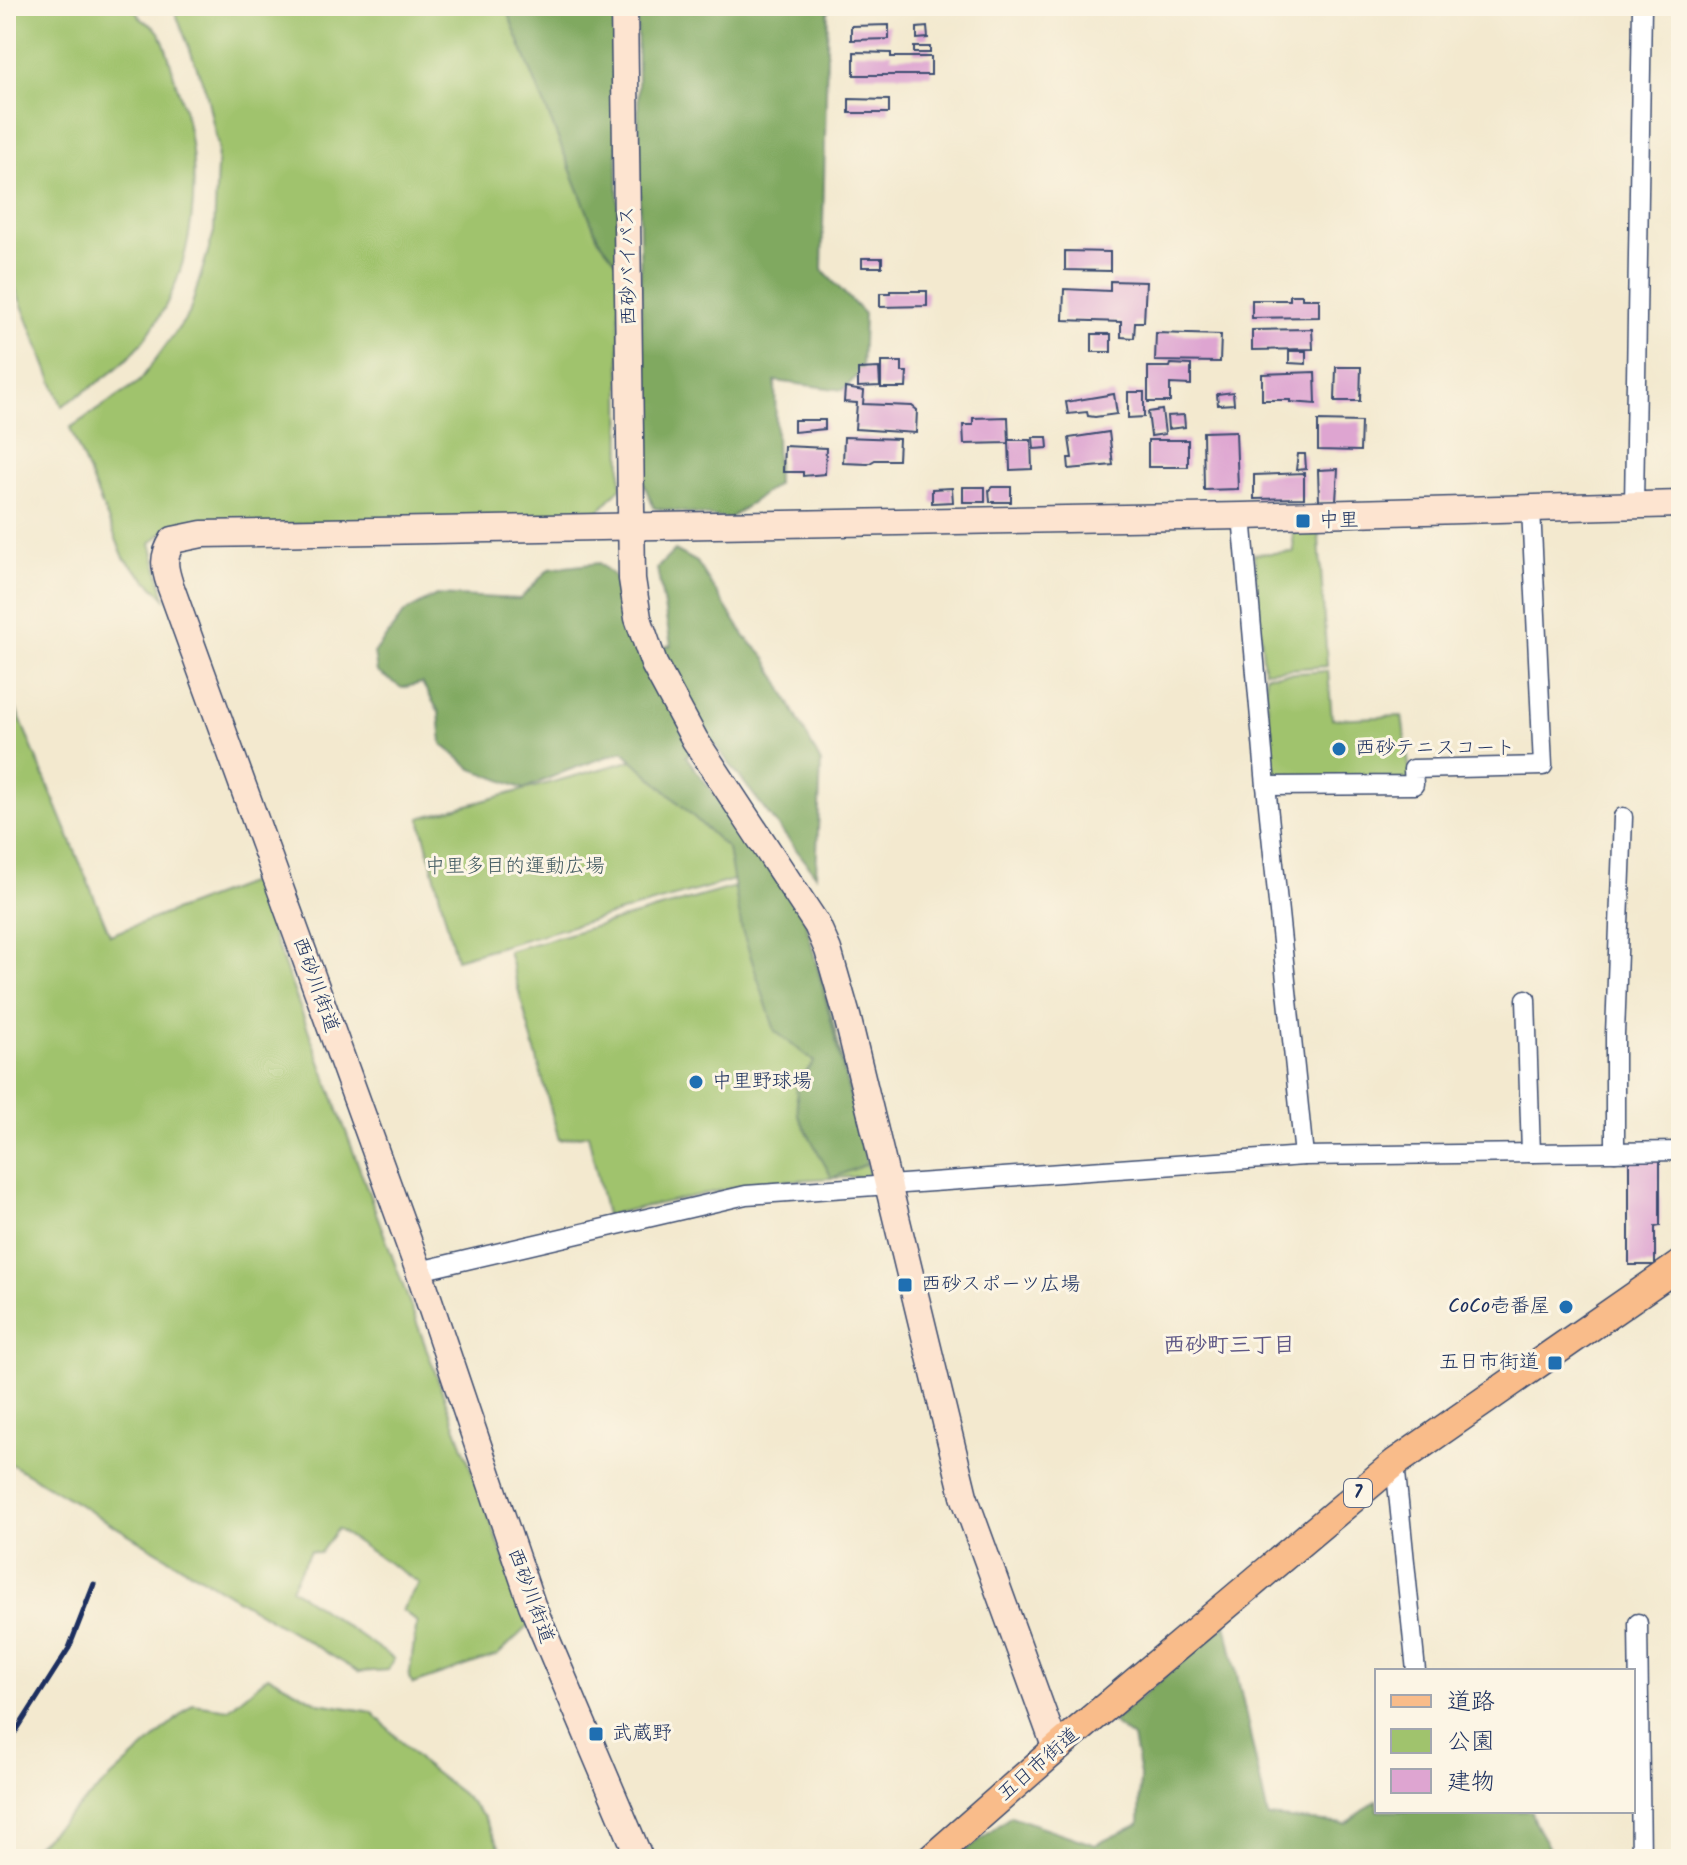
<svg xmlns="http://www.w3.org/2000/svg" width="1687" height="1865" viewBox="0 0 1687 1865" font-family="Kalam,'Klee One',sans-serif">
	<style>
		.green { fill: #a0c36d; stroke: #5e7966; stroke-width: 2 }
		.forest { fill: #80a960; stroke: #4e6c5f; stroke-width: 2 }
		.building { fill: #dea5d1 }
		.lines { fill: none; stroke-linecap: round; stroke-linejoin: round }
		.street-casing { stroke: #3b4b6f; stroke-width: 21 }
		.secondary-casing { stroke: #3b4b6f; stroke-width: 29 }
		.primary-casing { stroke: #3b4b6f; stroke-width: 31 }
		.street { stroke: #fff; stroke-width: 18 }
		.secondary { stroke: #fde4d0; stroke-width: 26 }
		.primary { stroke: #f9bc8a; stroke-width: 28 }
		.rail { stroke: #1b2f5e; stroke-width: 5 }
		.poi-dot { fill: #1f6fb2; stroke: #fcf5e5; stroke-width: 3 }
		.labels { text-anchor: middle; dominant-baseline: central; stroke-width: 6; stroke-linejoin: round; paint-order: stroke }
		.shield { fill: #fcf5e5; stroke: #5e6a86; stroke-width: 2 }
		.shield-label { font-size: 18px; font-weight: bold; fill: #1b2f5e }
		.street-label { font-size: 20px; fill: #1b2f5e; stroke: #fcf5e5 }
		.poi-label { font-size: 20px; fill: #1b2f5e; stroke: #fcf5e5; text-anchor: start }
		.park-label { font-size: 20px; fill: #435b62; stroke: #fcf5e5 }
		.neighbourhood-label { font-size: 22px; font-weight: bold; fill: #5f5886; stroke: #fcf5e5 }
	</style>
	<rect width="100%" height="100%" fill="#fcf5e5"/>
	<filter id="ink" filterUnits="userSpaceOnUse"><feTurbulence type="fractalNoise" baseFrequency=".0125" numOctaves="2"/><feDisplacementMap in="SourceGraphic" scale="16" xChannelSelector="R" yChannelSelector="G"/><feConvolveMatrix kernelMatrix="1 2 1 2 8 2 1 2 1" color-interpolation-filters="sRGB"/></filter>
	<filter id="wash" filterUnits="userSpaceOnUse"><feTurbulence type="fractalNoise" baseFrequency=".006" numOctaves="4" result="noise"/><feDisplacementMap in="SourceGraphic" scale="32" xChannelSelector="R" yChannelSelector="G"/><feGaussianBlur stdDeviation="1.8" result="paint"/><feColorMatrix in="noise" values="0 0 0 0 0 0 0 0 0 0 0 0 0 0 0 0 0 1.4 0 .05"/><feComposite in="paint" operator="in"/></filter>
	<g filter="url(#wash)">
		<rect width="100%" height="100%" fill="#f3e9cf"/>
		<!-- green -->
		<g class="green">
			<path d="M6 6H134C141 26 148 19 158 31 166 41 172 70 176 83 207 168 198 275 139 346 117 372 90 388 62 406L6 265Z"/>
			<polygon points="173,6 505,6 598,238 619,265 621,487 594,516 167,528 151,543 165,598 124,558 70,428 139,382 189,314 214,232 218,146 206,91"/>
			<polygon points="1318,522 1327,666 1264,671 1254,554 1294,552 1292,524"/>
			<polygon points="1328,671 1332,719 1402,716 1411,780 1274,779 1265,675"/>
			<polygon points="6,685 110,935 253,881 529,1625 498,1655 413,1684 409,1678 417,1622 402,1610 419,1583 337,1529 320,1553 310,1551 291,1588 394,1659 388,1670 359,1672 6,1461"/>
			<polygon points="667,751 762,872 456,959 420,818"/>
			<polygon points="767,878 803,930 824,983 870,1176 760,1182 606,1215 588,1134 559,1140 508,951"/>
			<polygon points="268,1676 319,1703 372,1712 423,1764 461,1793 484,1817 506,1859 21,1859 193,1704 229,1709"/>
		</g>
		<!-- forest -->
		<g class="forest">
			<polygon points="505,6 615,6 619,265 598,238"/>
			<polygon points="637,6 828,6 822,270 864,314 862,371 843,390 775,381 777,484 729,519 654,508 643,482"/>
			<polygon points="675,550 697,562 745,637 766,658 821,763 816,875 711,740 686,756 805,918 867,1164 832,1178 798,1115 796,1084 814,1062 775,1031 742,930 728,849 623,751 566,771 524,789 472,769 442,744 439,712 422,683 402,688 377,672 374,653 405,612 436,595 520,599 549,569 599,563 620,581 642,653 671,645 657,568"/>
			<path d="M1226 1624 1268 1817 1346 1824 1377 1800V1811H1531C1535 1832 1548 1838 1552 1859H955L1011 1816 1095 1845 1139 1824 1140 1775 1133 1738 1112 1722Z"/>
		</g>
		<g id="blocks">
			<!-- building -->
			<g class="building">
				<polygon points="889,25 889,39 851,40 851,26"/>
				<polygon points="927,27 928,38 917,39 917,28"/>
				<rect x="914" y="47" width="16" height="6"/>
				<polygon points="854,52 891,53 891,57 931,57 931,75 854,75"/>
				<polygon points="849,99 889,100 889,113 849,113"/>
				<polygon points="1065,251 1110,252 1110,271 1065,270"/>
				<rect x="862" y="258" width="20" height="9"/>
				<polygon points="1110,281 1146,282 1144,322 1135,322 1134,338 1121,337 1121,322 1063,320 1064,289 1110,291"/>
				<polygon points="890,291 927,291 927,306 880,307 880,293 890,293"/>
				<polygon points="1290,295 1302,295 1302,299 1319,299 1319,317 1252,318 1252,300 1290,300"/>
				<polygon points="1312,329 1313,349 1252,350 1252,330"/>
				<polygon points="1156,333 1221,335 1220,362 1155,361"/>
				<rect x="1092" y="334" width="19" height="18"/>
				<polygon points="1289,351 1306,351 1306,364 1289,363"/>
				<polygon points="881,362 902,362 902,372 907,372 906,388 881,388"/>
				<polygon points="1171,364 1191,365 1191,385 1170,384 1170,402 1148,402 1148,367 1170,367"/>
				<polygon points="1336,367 1361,367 1360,401 1335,401"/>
				<polygon points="879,368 880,386 858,387 858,369"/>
				<polygon points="1315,372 1316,404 1290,402 1290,400 1262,400 1262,374"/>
				<polygon points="845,388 864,391 863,404 912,406 917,410 916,433 855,429 857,403 844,402"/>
				<polygon points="1128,392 1144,392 1144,417 1128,418"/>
				<polygon points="1233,392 1234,404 1218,405 1217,394"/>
				<polygon points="1114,394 1117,414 1095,417 1088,416 1087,412 1068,414 1066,402"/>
				<polygon points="1162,410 1165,434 1151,436 1148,412"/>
				<polygon points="1184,415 1185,427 1168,429 1167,416"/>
				<polygon points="1008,417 1009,443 964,444 963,425 973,425 973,418"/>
				<polygon points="794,420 825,420 825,429 794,432"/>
				<polygon points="1318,421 1361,422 1360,451 1318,450"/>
				<polygon points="1236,431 1238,489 1204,490 1203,432"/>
				<polygon points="1109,432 1113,465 1069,469 1068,458 1072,458 1069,438"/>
				<polygon points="844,437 899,439 898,460 875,460 868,464 843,463"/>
				<polygon points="1033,437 1047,437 1048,448 1034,449"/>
				<polygon points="1009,440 1031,440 1032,469 1010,470"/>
				<rect x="1148" y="440" width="40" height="27"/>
				<polygon points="784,446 826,448 825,474 803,476 803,472 783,472"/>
				<polygon points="1298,454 1305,454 1306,469 1296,470"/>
				<polygon points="1338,469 1336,501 1319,501 1318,470"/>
				<polygon points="1304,473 1304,498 1254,499 1254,475"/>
				<rect x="963" y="487" width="22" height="15"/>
				<polygon points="992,487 1011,487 1011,502 990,502 989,490"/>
				<polygon points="952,488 953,502 932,503 932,489"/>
				<polygon points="1629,1158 1660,1158 1660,1226 1655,1227 1655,1265 1629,1265"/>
			</g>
		</g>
	</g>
	<g filter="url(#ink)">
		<use href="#blocks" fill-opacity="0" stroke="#3b4b6f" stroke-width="2"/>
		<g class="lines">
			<defs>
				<g id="street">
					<polyline points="1634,504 1642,6"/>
					<polyline points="1242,516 1266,786 1304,1156"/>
					<polyline points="1266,786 1414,785 1413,769 1543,766 1531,508"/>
					<polyline points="1526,999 1531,1153"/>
					<polyline points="1615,1152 1615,1034 1623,817"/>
					<polyline points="419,1271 746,1195 1304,1156 1681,1151"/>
					<polyline points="1395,1463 1416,1671"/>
					<polyline points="1638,1623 1641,1859"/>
				</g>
				<g id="secondary">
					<polyline points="624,6 632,579 638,618 654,664 695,740 817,925 828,950 847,1016 964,1496 1056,1749"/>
					<path d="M640 1859 532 1605 419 1271 170 585C164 567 162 557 173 540L202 534 1242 516 1681 504"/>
				</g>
				<polyline id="primary" points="931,1859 1056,1749 1395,1463 1681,1264"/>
			</defs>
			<!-- street casing -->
			<use href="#street" class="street-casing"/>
			<!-- secondary casing -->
			<use href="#secondary" class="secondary-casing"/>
			<!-- primary casing -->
			<use href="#primary" class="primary-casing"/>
			<!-- street -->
			<use href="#street" class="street"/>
			<!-- secondary -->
			<use href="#secondary" class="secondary"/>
			<!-- primary -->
			<use href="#primary" class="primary"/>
			<!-- rail -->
			<polyline class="rail" points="6,1747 69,1648 94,1584"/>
		</g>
	</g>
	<!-- markers -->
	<g class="poi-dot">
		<rect x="1295" y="513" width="16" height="16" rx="4"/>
		<circle cx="1339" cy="749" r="8"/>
		<circle cx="696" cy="1082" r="8"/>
		<rect x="897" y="1277" width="16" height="16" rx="4"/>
		<circle cx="1566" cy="1307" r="8"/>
		<rect x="1547" y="1355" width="16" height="16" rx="4"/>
		<rect x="588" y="1726" width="16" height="16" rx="4"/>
	</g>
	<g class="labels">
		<!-- shield labels -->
		<rect class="shield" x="1344" y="1479" width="28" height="28" rx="6"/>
		<g class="shield-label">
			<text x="1358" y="1493">7</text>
		</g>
		<!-- street labels -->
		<g class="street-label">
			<text transform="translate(629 266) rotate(-91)">西砂バイパス</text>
			<text transform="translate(315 985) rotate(70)">西砂川街道</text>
			<text transform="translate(530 1596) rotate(70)">西砂川街道</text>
			<text transform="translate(1039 1765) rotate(-41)">五日市街道</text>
		</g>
		<!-- poi labels -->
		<g class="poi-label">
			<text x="1319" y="521">中里</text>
			<text x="1355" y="749">西砂テニスコート</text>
			<text x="712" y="1082">中里野球場</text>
			<text x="921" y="1285">西砂スポーツ広場</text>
			<text x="1550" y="1307" text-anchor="end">CoCo壱番屋</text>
			<text x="1539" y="1363" text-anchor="end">五日市街道</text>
			<text x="612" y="1734">武蔵野</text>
		</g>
		<!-- park labels -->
		<g class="park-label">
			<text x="515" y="867">中里多目的運動広場</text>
		</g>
		<!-- neighbourhood labels -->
		<g class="neighbourhood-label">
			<text x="1229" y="1346">西砂町三丁目</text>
		</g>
	</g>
	<!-- margin -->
	<rect width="1687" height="1865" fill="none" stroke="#fcf5e5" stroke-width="32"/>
	<!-- legend -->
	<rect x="1375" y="1669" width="260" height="144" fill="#fcf5e5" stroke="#a2a6af" stroke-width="2"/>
	<rect x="1391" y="1695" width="40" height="12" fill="#f9bc8a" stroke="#a2a6af" stroke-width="2"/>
	<text x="1447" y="1709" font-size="24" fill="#1b2f5e">道路</text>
	<rect x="1391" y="1729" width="40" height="24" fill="#a0c36d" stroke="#a2a6af" stroke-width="2"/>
	<text x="1447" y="1749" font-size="24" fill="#1b2f5e">公園</text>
	<rect x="1391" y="1769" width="40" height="24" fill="#dea5d1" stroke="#a2a6af" stroke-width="2"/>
	<text x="1447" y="1789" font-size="24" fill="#1b2f5e">建物</text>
</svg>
